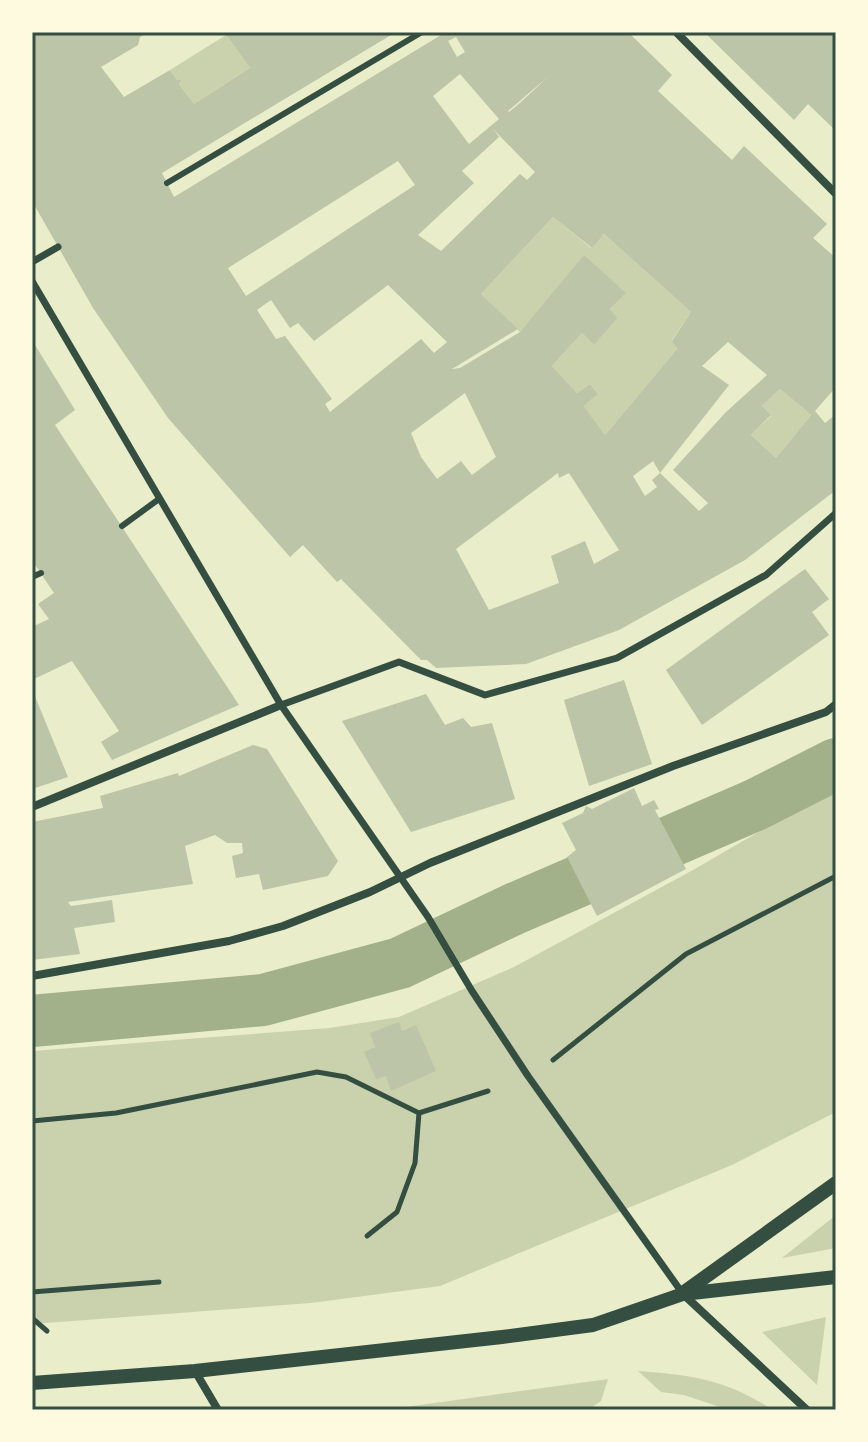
<svg xmlns="http://www.w3.org/2000/svg" width="868" height="1442" viewBox="0 0 868 1442" font-family="'Archivo Narrow',sans-serif">
	<style>
		.green { fill: #cad2ad }
		.lines { fill: none; stroke-linecap: round; stroke-linejoin: round }
		.canal { stroke: #a3b18a; stroke-width: 52 }
		.building { fill: #bcc5a7; fill-rule: evenodd }
		.path { stroke: #344e41; stroke-width: 5 }
		.service { stroke: #344e41; stroke-width: 6 }
		.pedestrian { stroke: #344e41; stroke-width: 7 }
		.minor { stroke: #344e41; stroke-width: 8 }
		.tertiary { stroke: #344e41; stroke-width: 14 }
		.neatline { fill: none; stroke: #344e41; stroke-width: 3 }
	</style>
	<rect width="100%" height="100%" fill="#e9edc9"/>
	<!-- green -->
	<g class="green">
		<polygon points="226,35 250,68 194,104 179,84 182,80 177,80 170,70"/>
		<polygon points="553,217 591,248 604,234 691,312 672,340 677,349 605,435 584,406 598,394 590,384 577,393 552,366 582,333 594,345 618,318 610,309 625,293 550,298 520,332 481,294"/>
		<polygon points="780,389 811,415 776,458 751,435 771,416 762,406"/>
		<polygon points="836,787 836,1112 732,1165 440,1286 311,1303 32,1324 32,1051 330,1028 399,1017 514,967 693,870"/>
		<polygon points="836,1215 836,1248 782,1258"/>
		<polygon points="826,1317 817,1385 762,1332"/>
		<path d="M638 1371C692 1375 727 1380 773 1410H729L684 1395 661 1392Z"/>
		<polygon points="608,1379 601,1401 588,1410 384,1410"/>
	</g>
	<g class="lines">
		<!-- canal -->
		<polyline class="canal" points="32,1021 263,1000 400,963 516,908 755,805 836,764"/>
	</g>
	<!-- building -->
	<g class="building">
		<path d="M32 32H150L140 37 138 45 101 67 124 97 170 70 177 80H182L179 84 194 104 250 68 224 32H396L162 173 174 197 446 32H628L672 75 658 91 732 160 744 146 827 224 813 238 836 258V387L815 411 825 423 836 414V490L745 560 619 630 526 664 436 668 427 660H421L341 579 337 582 303 545 290 557 168 418 93 308 32 201ZM456 37 465 52 457 57 448 41ZM460 74 499 119 469 144 433 96ZM549 76 521 102 509 112 508 111ZM493 129 535 172 527 180 520 174 441 251 418 235 474 183 462 171 499 137ZM398 161 415 185 246 296 228 268ZM553 217 592 248 604 234 691 312 672 341 677 349 605 435 584 406 598 394 590 384 577 393 552 366 582 333 594 345 618 318 610 309 626 293 584 255 520 332 460 368 452 369 518 329 481 294ZM388 285 447 342 434 353 421 339 330 412 325 404 332 399 285 336 276 339 257 310 271 300 290 328 298 323 314 341ZM728 342 767 375 726 412 673 470 708 503 699 511 660 473 729 385 702 366ZM780 389 811 415 776 458 751 435 771 415 762 406ZM465 393 496 457 472 475 461 461 437 479 421 457 411 433ZM653 461 660 473 652 480 657 487 645 496 633 476ZM558 473 559 478 569 473 619 550 594 564 585 541 551 556 559 583 489 610 456 549Z"/>
		<polygon points="704,32 836,32 836,131 808,104 794,120"/>
		<polygon points="32,340 75,410 55,425 239,705 112,760 101,742 119,731 72,661 32,680 32,627 49,619 38,604 54,593 32,560"/>
		<polygon points="805,569 829,599 812,612 829,635 702,725 666,670"/>
		<polygon points="624,680 652,764 589,786 564,700"/>
		<polygon points="32,689 68,777 32,789"/>
		<polygon points="426,694 445,725 463,718 471,727 492,723 515,799 411,832 342,721"/>
		<polygon points="253,745 267,749 338,861 328,876 263,890 259,874 236,878 232,856 243,853 242,843 227,843 215,835 185,846 193,884 68,902 71,906 112,900 115,922 74,928 80,954 32,960 32,822 103,808 100,796 178,773 179,776"/>
		<polygon points="634,788 642,806 654,800 659,809 655,810 686,869 597,916 567,857 576,850 562,823 583,813 586,806 592,809"/>
		<polygon points="399,1022 402,1031 416,1025 436,1071 391,1091 386,1076 376,1079 364,1052 375,1047 370,1033"/>
	</g>
	<g class="lines">
		<!-- path -->
		<g class="path">
			<polyline points="553,1060 686,954 836,876"/>
			<polyline points="32,1121 116,1113 317,1072 346,1077 419,1113 488,1091"/>
			<polyline points="367,1236 397,1212 415,1163 419,1113"/>
			<polyline points="32,1292 159,1282"/>
			<polyline points="32,1318 47,1331"/>
		</g>
		<!-- service -->
		<g class="service">
			<polyline points="167,183 422,32"/>
			<polyline points="122,526 159,499"/>
			<polyline points="32,577 41,573"/>
		</g>
		<!-- pedestrian -->
		<g class="pedestrian">
			<polyline points="32,262 58,247"/>
			<polyline points="32,281 281,705 428,917 472,991 528,1076 683,1294"/>
			<polyline points="281,705 399,662 485,695 617,658 766,575 836,513"/>
		</g>
		<!-- minor -->
		<g class="minor">
			<polyline points="676,32 836,194"/>
			<polyline points="32,807 281,705"/>
			<polyline points="32,976 229,941 283,926 370,892 430,863 673,766 826,712 836,704"/>
			<polyline points="683,1294 807,1410"/>
			<polyline points="195,1371 218,1410"/>
		</g>
		<!-- tertiary -->
		<g class="tertiary">
			<polyline points="683,1293 836,1183"/>
			<polyline points="32,1383 195,1371 502,1337 593,1325 683,1294 836,1277"/>
		</g>
	</g>
	<!-- border -->
	<rect width="868" height="1442" fill="none" stroke="#fefae0" stroke-width="68"/>
	<rect x="34" y="34" width="800" height="1374" class="neatline"/>
</svg>
